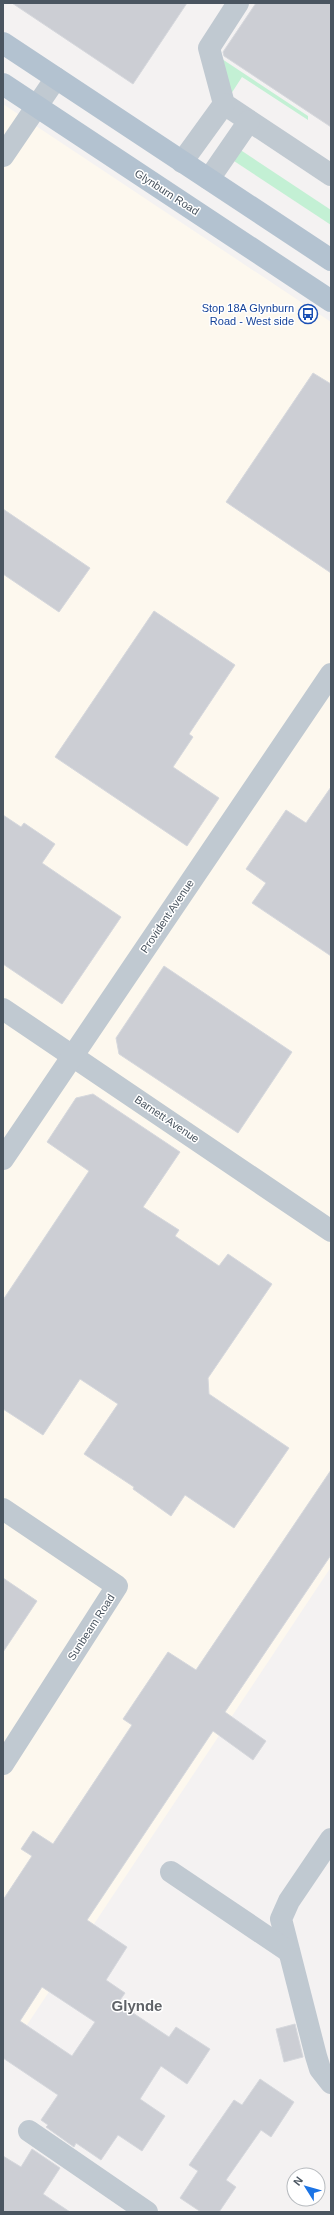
<svg xmlns="http://www.w3.org/2000/svg" width="334" height="2215" viewBox="0 0 334 2215" font-family="Helvetica,sans-serif">
	<style>
		.commercial { fill: #fdf8ee }
		.grass { fill: #c3f0d4 }
		.building { fill: #ccced4; stroke: #d6d8dd; fill-rule: evenodd }
		.lines { fill: none; stroke-linecap: round; stroke-linejoin: round }
		.minor { stroke: #c0c9d1; stroke-width: 22 }
		.major { stroke: #b3c2d0; stroke-width: 22 }
		.labels { text-anchor: middle; dominant-baseline: central; stroke-width: 3; stroke-linejoin: round; paint-order: stroke }
		.street-label { font-size: 11px; fill: #4a5560; stroke: #fff }
		.transit-label { font-size: 11px; fill: #164399; stroke: #fff; text-anchor: end }
		.district-label { font-size: 15px; font-weight: bold; fill: #5f6267; stroke: #fff }
	</style>
	<rect width="100%" height="100%" fill="#f4f2f2"/>
	<!-- commercial -->
	<polygon class="commercial" points="3,104 331,322 331,1567 3,2061"/>
	<!-- grass -->
	<g class="grass">
		<polygon points="219,57 308,116 308,120 242,77 231,94"/>
		<polygon points="239,149 331,210 331,225 234,161"/>
	</g>
	<!-- building -->
	<g class="building">
		<polygon points="12,3 187,3 133,84"/>
		<polygon points="256,3 331,3 331,127 224,56 223,52"/>
		<polygon points="313,373 331,384 331,573 226,502"/>
		<polygon points="3,509 90,568 59,612 3,574"/>
		<polygon points="154,611 235,665 189,734 193,737 173,767 219,798 187,846 55,757"/>
		<polygon points="331,787 331,956 252,903 266,883 246,869 286,810 306,823"/>
		<polygon points="3,815 21,827 24,823 55,844 42,863 121,917 62,1004 3,964"/>
		<polygon points="164,966 292,1052 238,1133 119,1054 116,1038"/>
		<polygon points="93,1094 180,1152 143,1207 179,1230 175,1236 219,1266 228,1254 272,1284 208,1378 209,1394 289,1448 234,1528 185,1495 171,1516 133,1489 134,1487 84,1454 118,1404 80,1379 43,1435 3,1409 3,1300 89,1171 47,1142 76,1098"/>
		<path d="M331 1470V1555L225 1712 266 1741 253 1760 213 1731 87 1920 127 1947 106 1980 125 1993 118 2003 169 2037 176 2027 210 2049 187 2084 161 2066 140 2099 165 2116 142 2151 118 2135 101 2160 76 2143 74 2147 46 2127 48 2125 41 2120 58 2095 3 2058V1900L32 1856 21 1849 33 1831 53 1844 132 1725 123 1719 168 1652 196 1670ZM42 1987 95 2022 72 2056 20 2021Z"/>
		<polygon points="3,1578 37,1601 3,1652"/>
		<polygon points="295,2024 303,2057 284,2062 276,2029"/>
		<polygon points="260,2079 294,2102 271,2137 261,2130 226,2180 236,2187 219,2212 201,2212 180,2198 198,2171 189,2165 234,2100 242,2105"/>
		<polygon points="32,2149 60,2168 43,2194 70,2212 3,2212 3,2156 21,2167"/>
	</g>
	<g class="lines">
		<!-- minor -->
		<g class="minor">
			<polyline points="238,3 209,48 224,104 331,175"/>
			<polyline points="3,156 56,78"/>
			<polyline points="182,162 224,104"/>
			<polyline points="209,179 249,121"/>
			<polyline points="3,1009 331,1231"/>
			<polyline points="3,1159 331,674"/>
			<polyline points="3,1509 117,1586 3,1764"/>
			<polyline points="331,1839 289,1901 281,1919 316,2056 320,2069 331,2083"/>
			<polyline points="171,1872 288,1951"/>
			<polyline points="29,2131 147,2212"/>
		</g>
		<!-- major -->
		<g class="major">
			<polyline points="3,43 331,260"/>
			<polyline points="3,84 331,301"/>
		</g>
	</g>
	<!-- icons -->
	<defs>
		<symbol id="bus-ring" viewBox="-11 -11 22 22"><circle r="9.5" fill="#fff" stroke="#1a4fb4" stroke-width="1.5"/><path d="M-5-6H5V4H4V6H2V4H-2V6H-4V4H-5ZM-3.5-4V0h7V-4ZM-3.5 1.2v1.5H-2V1.2ZM2 1.2v1.5H3.5V1.2Z" fill="#1a4fb4"/></symbol>
	</defs>
	<g fill-rule="evenodd">
		<use href="#bus-ring" x="297" y="303" width="22" height="22"/>
	</g>
	<g class="labels">
		<!-- street labels -->
		<g class="street-label">
			<text transform="translate(167 192) rotate(33)">Glynburn Road</text>
			<text transform="translate(167 916) rotate(-56)">Provident Avenue</text>
			<text transform="translate(167 1119) rotate(34)">Barnett Avenue</text>
			<text transform="translate(91 1627) rotate(-57)">Sunbeam Road</text>
		</g>
		<!-- transit labels -->
		<g class="transit-label">
			<text x="294" y="308">Stop 18A Glynburn<tspan x="294" dy="13">Road - West side</tspan></text>
		</g>
		<!-- district labels -->
		<g class="district-label">
			<text x="137" y="2005">Glynde</text>
		</g>
	</g>
	<!-- border -->
	<rect width="334" height="2215" fill="none" stroke="#4a5560" stroke-width="8"/>
	<!-- north arrow -->
	<g transform="translate(306 2187) rotate(307)"><circle r="19" fill="#ffffff" stroke="#b7bbbf"/>
	<path d="M0-3L7 15L0 10L-7 15Z" fill="#1c74e5"/>
	<text y="-6" font-size="11" font-weight="bold" text-anchor="middle" fill="#4a5560">N</text>
	</g>
</svg>
